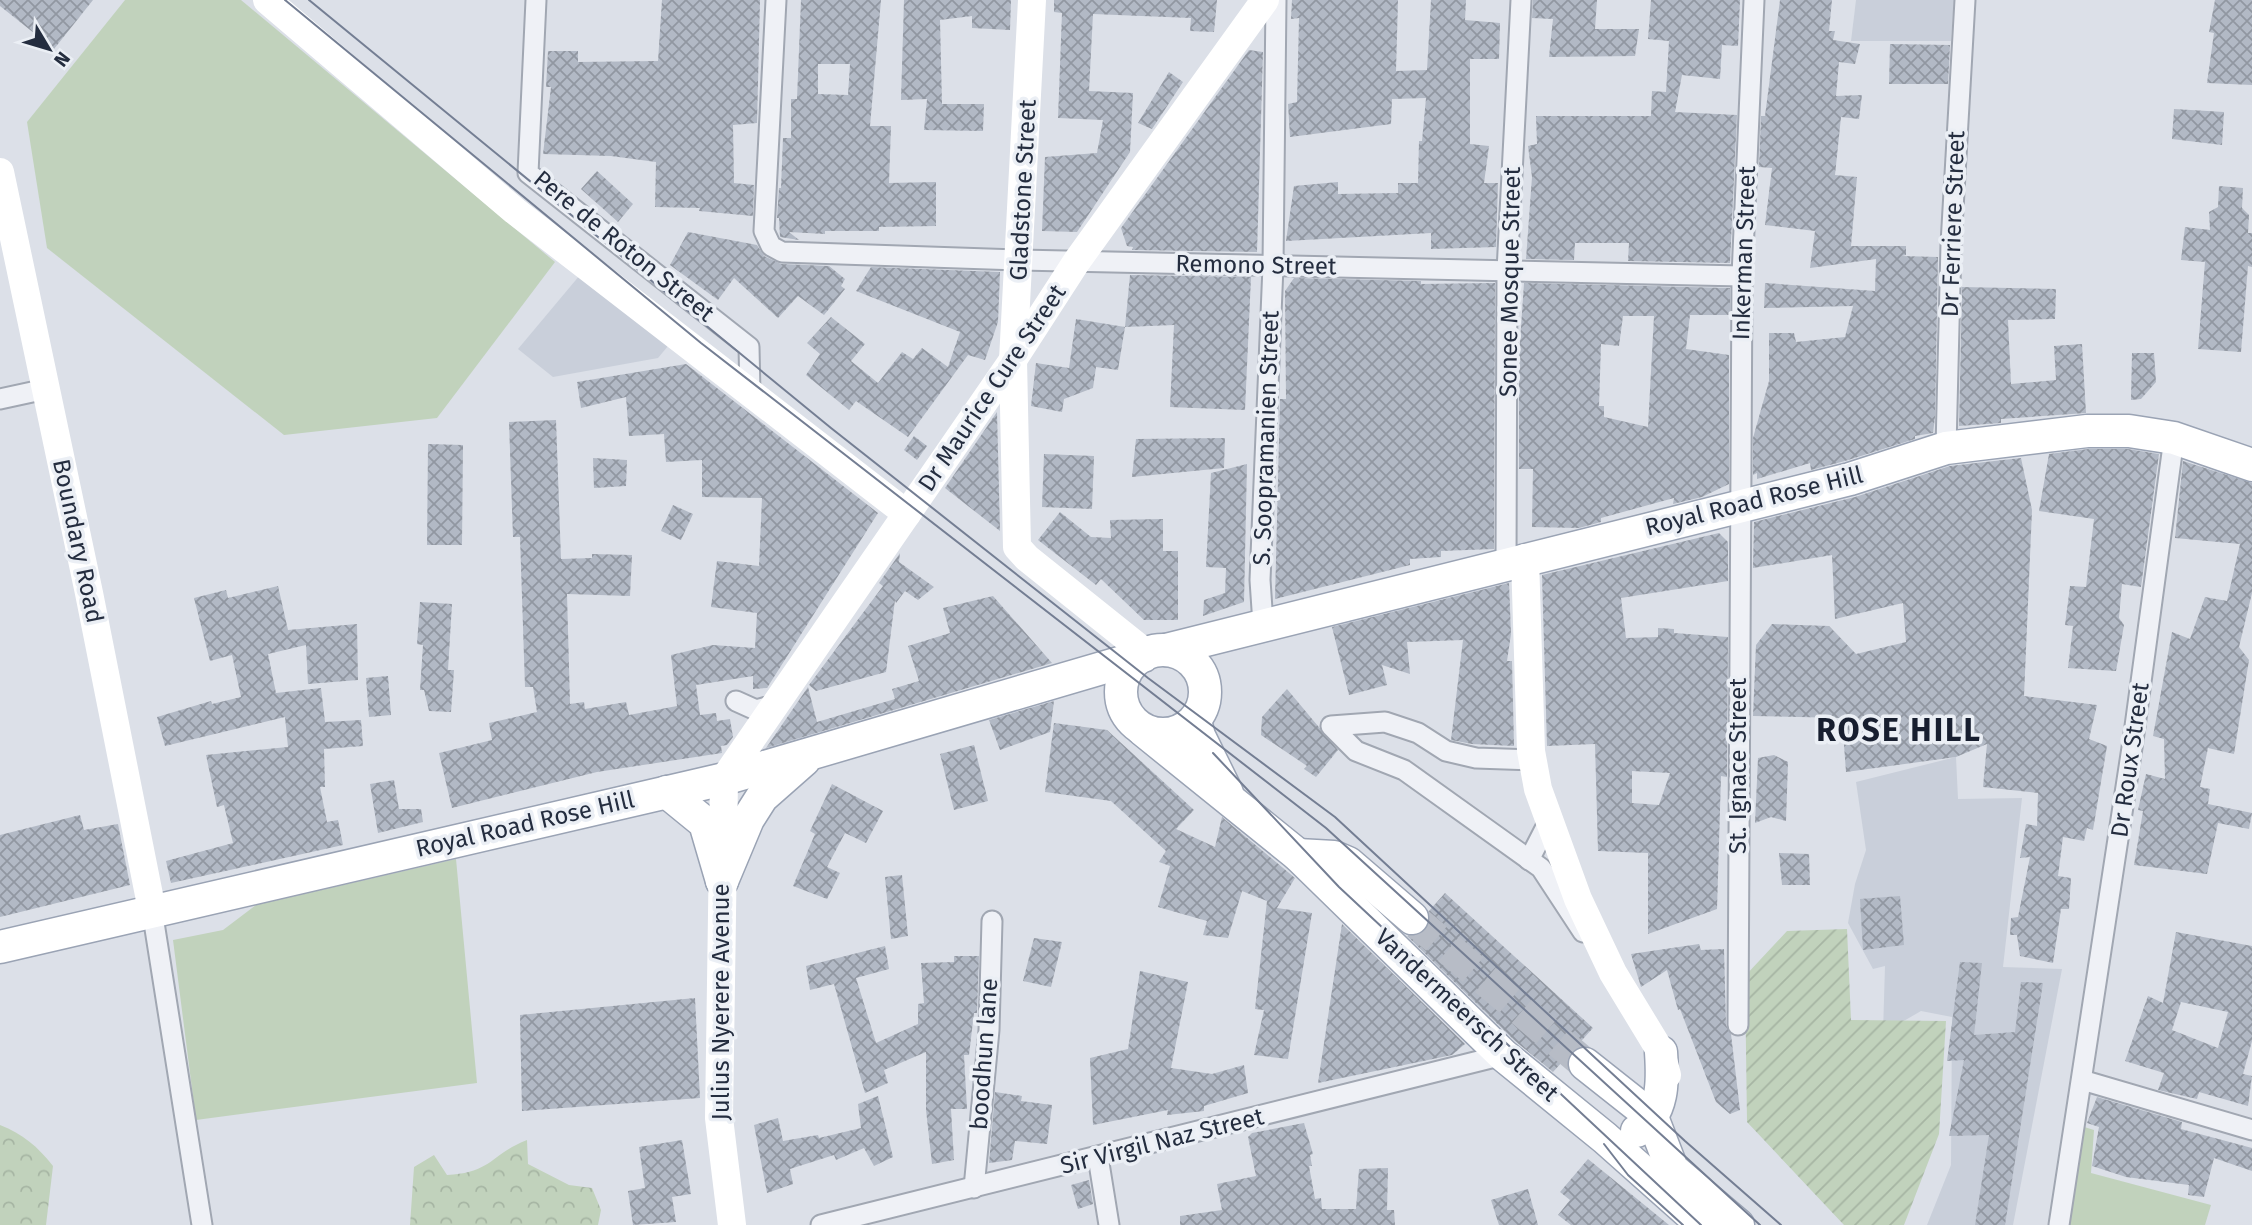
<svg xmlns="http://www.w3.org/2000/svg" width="2252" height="1225" viewBox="0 0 2252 1225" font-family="'Fira Sans',sans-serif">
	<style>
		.built { fill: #c9cfda }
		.grass { fill: #c1d2bc }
		.forest { fill: url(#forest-crowns) }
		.garden { fill: url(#garden-furrows) }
		.building { fill: url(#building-cross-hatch); fill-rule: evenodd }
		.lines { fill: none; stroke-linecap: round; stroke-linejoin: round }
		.primary-tunnel { stroke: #b7bcc6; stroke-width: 32; stroke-dasharray: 32 16; stroke-linecap: butt }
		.street-casing { stroke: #a1a7b2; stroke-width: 23 }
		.primary-casing { stroke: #9aa3b4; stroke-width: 35 }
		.street { stroke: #eff1f6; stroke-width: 19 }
		.secondary { stroke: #fff; stroke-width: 28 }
		.primary { stroke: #fff; stroke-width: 32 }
		.tram { stroke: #747e93; stroke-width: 2 }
		.labels { text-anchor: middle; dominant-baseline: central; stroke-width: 7; stroke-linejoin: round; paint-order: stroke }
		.street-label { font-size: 24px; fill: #242d3f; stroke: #ebeff5 }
		.district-label { font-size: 32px; font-weight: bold; letter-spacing: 2px; fill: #171e2f; stroke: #ebeff5 }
	</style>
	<defs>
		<pattern id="forest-crowns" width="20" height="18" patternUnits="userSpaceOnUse" patternTransform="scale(1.75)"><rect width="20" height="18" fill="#c1d2bc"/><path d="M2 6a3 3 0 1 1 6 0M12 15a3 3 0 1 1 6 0" fill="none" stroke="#a6b5a3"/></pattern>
		<pattern id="garden-furrows" width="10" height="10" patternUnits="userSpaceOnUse" patternTransform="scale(1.75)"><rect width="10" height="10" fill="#c1d2bc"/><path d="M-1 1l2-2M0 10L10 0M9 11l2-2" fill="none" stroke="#a6b5a3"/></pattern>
		<pattern id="building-cross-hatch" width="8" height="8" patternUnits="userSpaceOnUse" patternTransform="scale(1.75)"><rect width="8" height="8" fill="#b2b9c5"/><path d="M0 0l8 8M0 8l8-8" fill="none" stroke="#9197a1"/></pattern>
	</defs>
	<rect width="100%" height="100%" fill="#dce0e8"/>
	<!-- built -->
	<g class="built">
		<polygon points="1856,0 1954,0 1951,41 1851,41"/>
		<polygon points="580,275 668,346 658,358 553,377 518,349"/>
		<polygon points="1956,757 1958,799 2022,798 2003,967 2062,969 2013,1225 1927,1225 1951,1165 1952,1017 1921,1011 1883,1033 1885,966 1873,969 1848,923 1855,884 1866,850 1856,782"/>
	</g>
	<!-- grass -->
	<g class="grass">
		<polygon points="125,0 241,0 555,262 437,418 284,435 47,248 27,122"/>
		<polygon points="456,859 477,1083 196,1120 173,940 223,930 256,905"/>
		<polygon points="2081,1126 2094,1130 2091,1173 2211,1205 2205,1225 2065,1225"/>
	</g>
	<!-- forest -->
	<g class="forest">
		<path d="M0 1125C23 1134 37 1146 53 1166L46 1225H0Z"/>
		<path d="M527 1140 528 1164 569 1185 592 1188 601 1210 598 1225H410L414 1167 434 1155 447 1175C492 1173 491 1154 527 1140Z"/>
	</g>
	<!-- garden -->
	<polygon class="garden" points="1847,929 1851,1020 1946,1021 1939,1134 1904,1225 1844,1225 1747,1122 1745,976 1787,931"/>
	<!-- building -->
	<g class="building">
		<polygon points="0,0 93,0 54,49 0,6"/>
		<polygon points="662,0 760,0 757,123 733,125 734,183 754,185 753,216 699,211 700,208 655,207 656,162 611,156 543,154 551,87 546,87 548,51 578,51 578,62 658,61"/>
		<path d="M801 0H881L870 126H891L889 183 936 182V226L879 227V231H825V234L789 232 799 240 780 237 779 218H777L779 188H781L783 138H791V99H797ZM818 64H850L848 95 818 94Z"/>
		<polygon points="904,0 1011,0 1010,30 972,28 972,16 940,20 942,104 984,104 983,131 924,130 927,99 901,100"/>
		<polygon points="1054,0 1217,0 1214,32 1190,31 1191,18 1093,14 1089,91 1133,93 1130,152 1077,232 1042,231 1045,157 1097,153 1103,120 1058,118 1062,13 1054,12"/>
		<polygon points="1292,0 1398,0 1396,71 1427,70 1431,0 1466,0 1465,20 1500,23 1499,59 1470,59 1470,144 1489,146 1484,183 1498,183 1496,247 1431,249 1431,233 1286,241 1294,186 1338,182 1338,194 1398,193 1398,183 1418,183 1419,141 1422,141 1426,98 1392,99 1391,124 1290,137 1288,104 1297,102 1299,18 1291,19"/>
		<polygon points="1533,0 1597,0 1595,29 1639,29 1635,56 1549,57 1553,19 1532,18"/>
		<polygon points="1651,0 1740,0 1738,46 1722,45 1720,79 1682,75 1675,112 1737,115 1730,263 1628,261 1629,243 1575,243 1574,260 1526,259 1532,177 1528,146 1537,144 1536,116 1651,116 1652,91 1666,92 1669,41 1648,39"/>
		<polygon points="1780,0 1832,0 1829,31 1835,31 1833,40 1860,44 1855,64 1839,62 1836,96 1862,95 1859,119 1841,117 1835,175 1857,177 1851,246 1906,246 1906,255 1902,256 1938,257 1935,417 1933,433 1915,436 1915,439 1845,461 1811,470 1810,463 1757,479 1757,473 1753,475 1753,438 1769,381 1769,333 1794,333 1796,342 1845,337 1853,306 1764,308 1765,283 1875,291 1876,259 1810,268 1815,231 1765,225 1772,168 1759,167 1761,116 1765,116"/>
		<polygon points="2215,0 2252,0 2252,85 2207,83 2214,33 2209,32"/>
		<polygon points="1890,44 1950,45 1948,84 1889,84"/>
		<polygon points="1249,50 1263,52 1257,252 1132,250 1133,247 1127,246 1121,228"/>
		<polygon points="1169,72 1183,82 1152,129 1138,123"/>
		<polygon points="2174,109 2224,112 2222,145 2172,139"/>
		<polygon points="597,171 633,204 618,222 581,189"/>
		<polygon points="2219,186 2243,188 2242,208 2249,215 2248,233 2252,233 2252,267 2248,266 2241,352 2198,349 2205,262 2181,260 2185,227 2210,230 2209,212 2218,207"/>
		<polygon points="688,232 757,245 764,256 781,264 829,266 845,279 841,286 845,289 824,315 798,296 778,318 734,278 718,300 670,265"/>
		<polygon points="871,267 1000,272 998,322 985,360 968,355 908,437 856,401 849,410 806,375 820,354 807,343 831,317 865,344 851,361 878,383 902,352 913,359 922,348 948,367 960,332 856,291"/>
		<polygon points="1130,275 1251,277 1245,410 1170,407 1174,325 1125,327"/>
		<polygon points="1294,278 1421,281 1421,284 1495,283 1494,549 1441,551 1441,557 1410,559 1410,565 1275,599 1280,399 1286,399 1285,291"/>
		<path d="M1524 283 1730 288V315H1690L1686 349 1729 355V484L1702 497 1673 504 1674 498 1601 518V522L1579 528 1532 527 1533 469H1519V357ZM1623 316H1654L1648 427 1604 417V406H1599L1601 344 1619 346Z"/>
		<polygon points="1962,287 2056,289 2055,319 2008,320 2011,384 2056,380 2054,346 2082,344 2086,413 2001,419 2001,423 1959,426"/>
		<polygon points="1076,319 1125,327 1118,370 1096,367 1093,388 1064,399 1062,412 1031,406 1036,363 1069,368"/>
		<polygon points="2132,353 2154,353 2156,382 2141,399 2131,400"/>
		<polygon points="686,364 878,513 767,688 753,689 753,676 696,685 700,715 716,713 717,721 730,719 733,737 727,745 721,746 722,753 597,772 452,808 439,753 492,740 489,723 537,712 533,687 525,687 520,537 513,537 509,422 556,420 561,559 592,558 592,554 632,555 630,596 567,594 570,704 584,702 585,709 626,702 629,715 677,706 671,655 713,645 755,648 757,613 711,607 717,561 759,566 762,498 702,497 702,460 666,462 664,434 629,436 626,397 581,408 577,382"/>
		<polygon points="997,412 1000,531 945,488"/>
		<polygon points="914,436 927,446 917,460 904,450"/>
		<polygon points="1225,438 1224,468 1132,477 1136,439"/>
		<polygon points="428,444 463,445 462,545 427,545"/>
		<polygon points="2088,449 2128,449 2159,454 2141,587 2122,584 2119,618 2124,625 2116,671 2068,668 2073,626 2065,625 2070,586 2086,587 2094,519 2039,511 2049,454"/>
		<polygon points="1044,454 1094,456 1092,509 1042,507"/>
		<polygon points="593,458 627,460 626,486 594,488"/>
		<polygon points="2021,458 2032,510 2024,696 2097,705 2089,739 2107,746 2093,830 2087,828 2084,841 2063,837 2058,876 2071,878 2069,909 2061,909 2053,963 2020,956 2017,935 2010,935 2011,918 2018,917 2030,857 2020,858 2026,824 2037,826 2038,793 1983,787 1987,744 1956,757 1846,772 1842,718 1753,716 1756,645 1772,624 1829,626 1856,654 1906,642 1903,603 1835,619 1832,555 1753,568 1754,522 1855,497 1950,466"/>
		<polygon points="2183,461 2252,483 2252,593 2239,647 2249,660 2234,754 2208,748 2200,787 2210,789 2208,804 2252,813 2249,829 2218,823 2207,874 2134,865 2143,811 2138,810 2146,774 2165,779 2164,739 2153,736 2172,632 2190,639 2205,597 2227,601 2240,544 2175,538"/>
		<polygon points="1247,464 1244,602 1203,616 1204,600 1225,593 1226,568 1206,567 1211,473"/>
		<polygon points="673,505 693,514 681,540 661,531"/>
		<polygon points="1060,512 1091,537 1111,538 1110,520 1163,519 1163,551 1178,551 1178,620 1144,620 1101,579 1096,585 1038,540"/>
		<path d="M1719 533 1728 542V581L1621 598 1626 638 1658 637V628L1674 629V633L1728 637 1727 777 1721 776 1717 909 1648 934V853L1598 851 1595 744 1547 746 1542 575ZM1632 771 1670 773 1659 805 1632 803Z"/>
		<polygon points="900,553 899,562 934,587 918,600 905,591 896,603 895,600 886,672 816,691 809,685 883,586 879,583"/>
		<polygon points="1509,583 1511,634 1507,661 1512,661 1514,746 1472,744 1451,740 1463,640 1407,642 1410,674 1382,665 1387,685 1349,695 1332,627"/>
		<polygon points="278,586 288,630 357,624 358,680 308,684 306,645 268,654 276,693 321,688 325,722 361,720 363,746 324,749 325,787 320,787 327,822 338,820 343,845 171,883 166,861 233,843 224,805 217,807 206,755 288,747 285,717 165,746 157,717 211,701 212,704 241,697 232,655 210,661 194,598 226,590 228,598"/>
		<polygon points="993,596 1052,663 766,748 808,687 817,722 895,699 892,689 919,681 908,646 950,633 943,608"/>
		<polygon points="420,602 452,604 448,670 454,670 451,712 429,711 424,690 420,690 423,645 417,644"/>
		<polygon points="388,676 391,715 369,717 366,678"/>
		<polygon points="1287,689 1338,750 1316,777 1304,769 1307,766 1261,735 1262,717"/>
		<polygon points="1054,701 1050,732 1000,750 989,720"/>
		<polygon points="1054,723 1107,730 1194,810 1176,829 1215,847 1222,817 1295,878 1277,908 1312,913 1288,1059 1254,1055 1264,1010 1255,1009 1267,901 1242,891 1228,938 1203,935 1207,921 1158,907 1170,866 1159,862 1166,851 1111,801 1045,792"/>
		<polygon points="974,745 988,801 954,810 940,754"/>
		<polygon points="1774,755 1788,762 1786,821 1771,817 1755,823 1758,758"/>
		<polygon points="394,780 399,809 421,809 423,822 378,833 370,784"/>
		<polygon points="832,784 883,811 866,843 845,833 827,867 840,873 827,899 793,886 815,834 810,831"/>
		<polygon points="80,815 84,830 118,824 130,885 0,917 0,835"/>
		<polygon points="1779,853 1809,854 1810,885 1782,885"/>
		<polygon points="902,875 908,936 891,939 885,877"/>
		<polygon points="1445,893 1593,1028 1553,1072 1515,1041 1407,936 1417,935 1425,930 1430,921 1429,911"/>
		<polygon points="1900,896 1904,945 1863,950 1860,899"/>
		<polygon points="1342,924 1465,1044 1452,1055 1318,1083"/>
		<path d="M2176 932 2252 946V1041L2243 1074 2252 1076 2248 1106 2199 1092 2197 1099 2158 1090 2164 1073 2125 1061 2148 996 2163 1003ZM2181 1002 2228 1012 2218 1048 2172 1030Z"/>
		<polygon points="1034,938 1062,942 1051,987 1023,981"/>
		<polygon points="1699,944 1701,950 1724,949 1726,1025 1731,1034 1740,1110 1730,1114 1716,1102 1680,1009 1678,1010 1667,970 1641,987 1631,954"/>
		<polygon points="885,946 889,969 856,978 876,1043 918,1024 918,1004 924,1003 921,963 954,962 954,956 979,956 977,1013 974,1013 969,1055 964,1055 967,1109 951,1109 954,1160 932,1164 926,1110 926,1052 884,1070 888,1083 865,1093 834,984 810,990 806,966"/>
		<polygon points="1960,962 1982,963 1974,1035 2015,1032 2021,982 2043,983 2005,1225 1975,1225 1989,1135 1949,1136 1964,1060 1947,1061"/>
		<polygon points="1140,971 1188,982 1171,1068 1212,1074 1244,1065 1248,1093 1204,1106 1204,1111 1167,1115 1168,1110 1093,1125 1090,1058 1128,1049"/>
		<polygon points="695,998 700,1098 522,1111 520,1015"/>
		<polygon points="995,1092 1022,1096 1021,1101 1052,1105 1047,1144 1015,1141 1012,1160 989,1163"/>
		<polygon points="878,1096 893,1157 874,1166 864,1148 836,1160 834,1155 790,1169 793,1184 767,1193 754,1125 778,1118 783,1141 818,1135 819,1138 861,1128 858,1104"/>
		<polygon points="2097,1097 2182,1122 2181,1129 2252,1148 2252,1171 2214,1158 2204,1197 2188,1195 2189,1185 2126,1177 2092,1166 2099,1127 2087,1123"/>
		<polygon points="1304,1123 1313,1154 1310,1155 1312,1166 1309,1166 1315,1199 1321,1198 1322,1209 1356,1209 1359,1169 1388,1168 1387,1210 1394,1210 1395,1225 1180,1225 1180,1216 1222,1210 1217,1184 1256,1176 1248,1137 1252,1133"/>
		<polygon points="682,1140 691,1194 672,1197 676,1222 633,1225 628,1191 645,1188 639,1147"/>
		<polygon points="1588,1159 1669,1225 1571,1225 1558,1215 1570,1200 1560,1192"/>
		<polygon points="1089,1180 1093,1204 1078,1209 1071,1185"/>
		<polygon points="1528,1189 1538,1225 1499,1225 1491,1200"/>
	</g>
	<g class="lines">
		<!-- primary-tunnel -->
		<polyline class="primary-tunnel" points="1412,918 1585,1064"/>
		<defs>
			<g id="street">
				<polyline points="536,0 528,173 749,347 750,393"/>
				<polyline points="776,0 764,231 771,246 782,252 1020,260 1742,276"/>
				<polyline points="0,399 46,389"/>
				<polyline points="1946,448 1951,244 1965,0"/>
				<polyline points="1506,563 1507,271 1521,0"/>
				<polyline points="1263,624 1260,580 1273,266 1276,0"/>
				<polyline points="736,701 756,710 774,705"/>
				<polyline points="1533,760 1476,758 1446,751 1418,733 1385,722 1331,726 1356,751 1404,770 1541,868 1583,932"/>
				<polyline points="1529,860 1549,821"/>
				<polyline points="152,910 202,1225"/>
				<polyline points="1738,1025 1742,276 1754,0"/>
				<polyline points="2082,1080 2252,1130"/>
				<polyline points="1098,1157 1109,1225"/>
				<polyline points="974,1188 989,1030 992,921"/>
				<polyline points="821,1225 1503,1055"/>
				<polyline points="2059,1225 2133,741 2174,438"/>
			</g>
			<g id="primary">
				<polyline points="1166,650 1850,479 1946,448 2087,431 2129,431 2174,438 2252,465"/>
				<circle cx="1163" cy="692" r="42"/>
				<polyline points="1195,721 1199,736 1227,793"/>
				<polyline points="1143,730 1298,855 1503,1055 1605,1138 1703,1225"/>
				<polyline points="667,792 705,823 722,881"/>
				<polyline points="1298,855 1334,857 1348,863 1412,918"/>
				<polyline points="722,881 748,819 762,797 804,760"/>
				<polyline points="0,947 724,779 1143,656"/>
				<polyline points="1585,1064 1652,1117 1672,1169 1738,1225"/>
				<path d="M1637 1131C1664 1113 1663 1081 1661 1052"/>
			</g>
		</defs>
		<!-- street casing -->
		<use href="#street" class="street-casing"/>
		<!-- primary casing -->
		<use href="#primary" class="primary-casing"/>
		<!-- street -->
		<use href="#street" class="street"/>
		<!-- secondary -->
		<g class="secondary">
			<polyline points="267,0 515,211 907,514"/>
			<polyline points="1032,0 1013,360 1017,547 1027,558 1147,654"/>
			<polyline points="0,172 89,593 152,910"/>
			<polyline points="1525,558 1531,751 1538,789 1578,899 1613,973 1661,1052 1667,1075"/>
			<polyline points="732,1225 719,1118 724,779 1013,360 1077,261 1265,0"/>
		</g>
		<!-- primary -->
		<use href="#primary" class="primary"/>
		<!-- tram -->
		<g class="tram">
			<polyline points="285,0 701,343 1326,828 1760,1225"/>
			<polyline points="309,0 831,428 1148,678 1335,817 1685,1141 1781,1225"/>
			<polyline points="1213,753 1339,887 1701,1225"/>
			<polyline points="1604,1144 1628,1175 1683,1225"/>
		</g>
	</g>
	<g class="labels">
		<!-- street labels -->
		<g class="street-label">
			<text transform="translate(1023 190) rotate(-87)">Gladstone Street</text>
			<text transform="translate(1953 224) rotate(-88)">Dr Ferriere Street</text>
			<text transform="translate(624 246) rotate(39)">Pere de Roton Street</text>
			<text transform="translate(1744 253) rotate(-88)">Inkerman Street</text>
			<text transform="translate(1256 265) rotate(1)">Remono Street</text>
			<text transform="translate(1510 282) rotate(-89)">Sonee Mosque Street</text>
			<text transform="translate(992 388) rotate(-56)">Dr Maurice Cure Street</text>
			<text transform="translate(1266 438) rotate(-88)">S. Soopramanien Street</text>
			<text transform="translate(1754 501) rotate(-14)">Royal Road Rose Hill</text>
			<text transform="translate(78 541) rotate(78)">Boundary Road</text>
			<text transform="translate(2130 760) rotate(-82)">Dr Roux Street</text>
			<text transform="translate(1738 766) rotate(-90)">St. Ignace Street</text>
			<text transform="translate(525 824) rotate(-13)">Royal Road Rose Hill</text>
			<text transform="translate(721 1002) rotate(-90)">Julius Nyerere Avenue</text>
			<text transform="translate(1467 1015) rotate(43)">Vandermeersch Street</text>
			<text transform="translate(984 1054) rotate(-86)">boodhun lane</text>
			<text transform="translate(1162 1141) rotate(-14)">Sir Virgil Naz Street</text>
		</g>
		<!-- district labels -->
		<g class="district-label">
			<text x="1899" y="730">ROSE HILL</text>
		</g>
	</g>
	<!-- north arrow -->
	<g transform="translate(49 49) rotate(128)" stroke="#ebeff5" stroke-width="5" paint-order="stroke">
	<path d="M0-5L12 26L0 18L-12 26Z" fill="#242d3f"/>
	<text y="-10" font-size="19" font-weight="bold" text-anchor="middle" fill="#242d3f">N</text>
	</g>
</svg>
